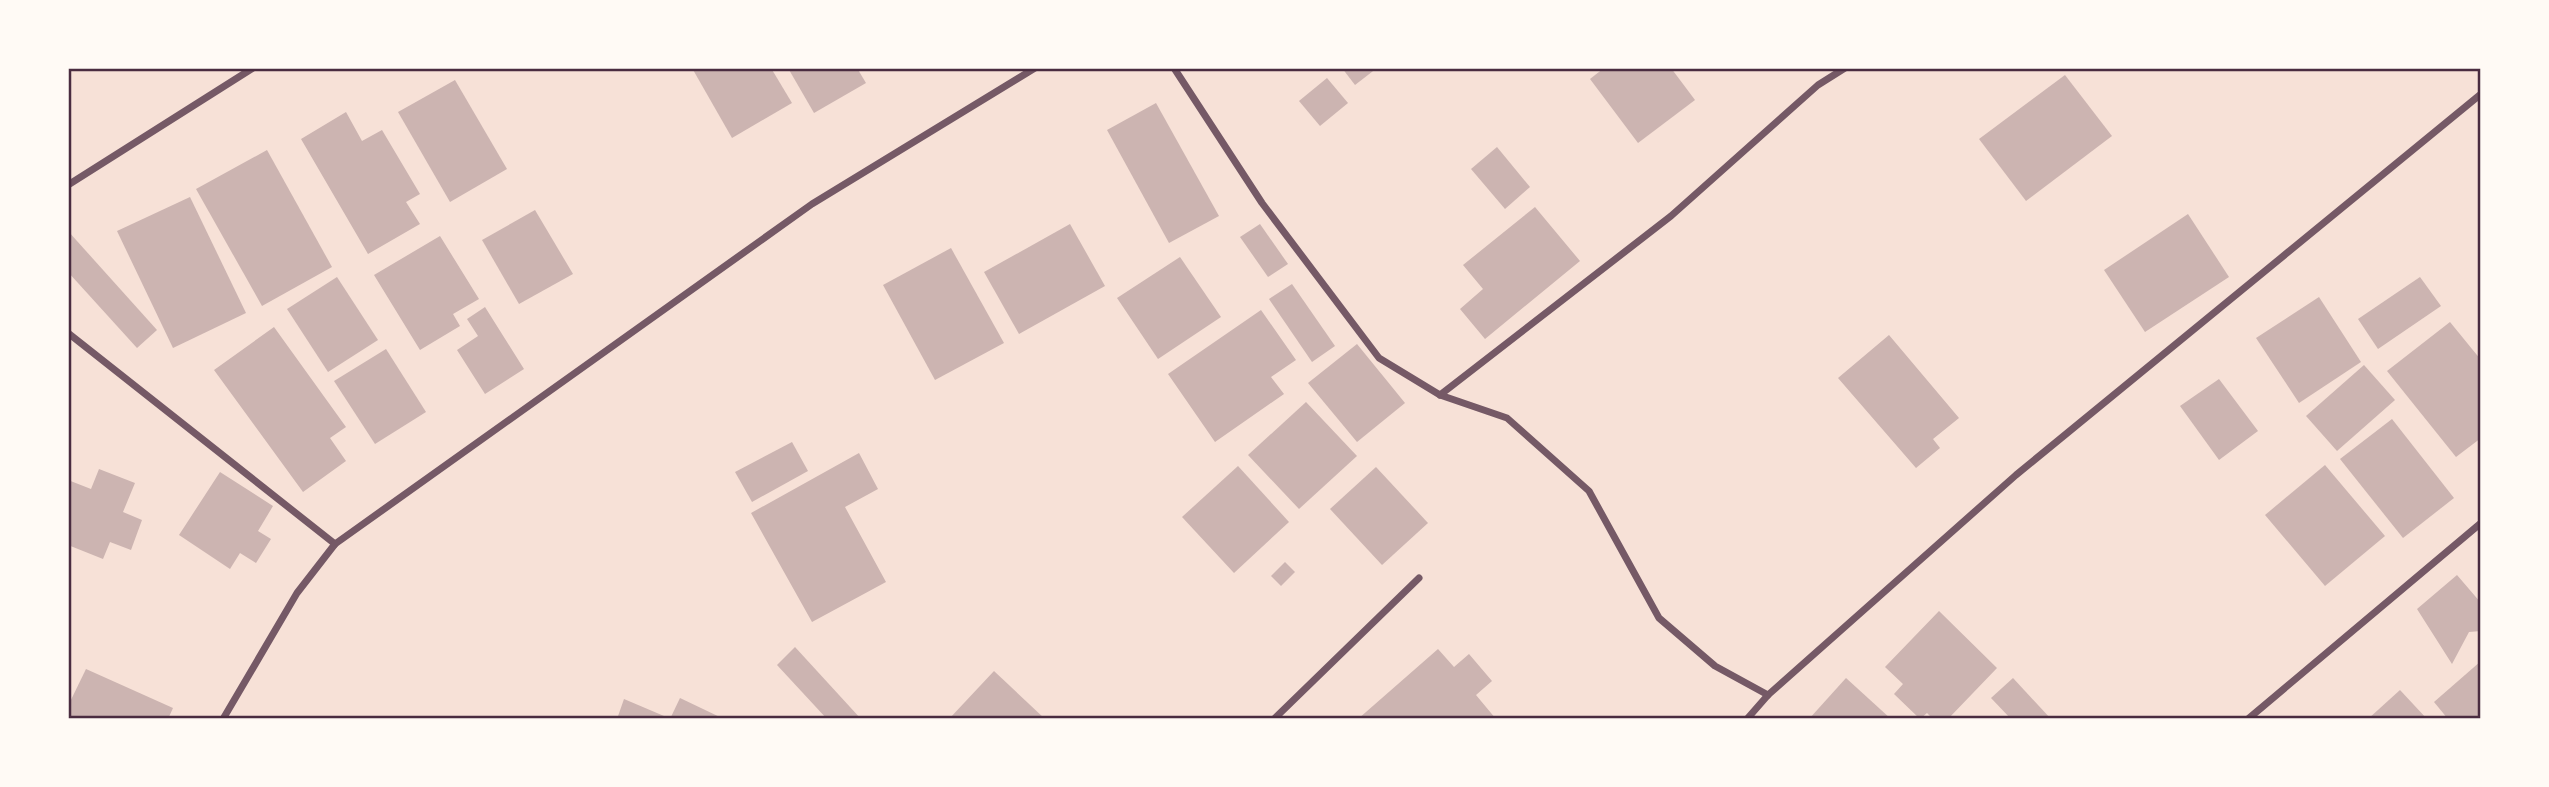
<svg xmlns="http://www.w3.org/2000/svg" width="2549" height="787" viewBox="0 0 2549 787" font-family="'Source Sans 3',sans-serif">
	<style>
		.building { fill: #ccb4b1 }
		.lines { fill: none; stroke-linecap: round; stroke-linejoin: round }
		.minor { stroke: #755966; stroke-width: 7 }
		.neatline { fill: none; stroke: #4a2c40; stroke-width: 2.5 }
	</style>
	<rect width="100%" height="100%" fill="#f7e1d7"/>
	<!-- building -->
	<g class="building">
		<polygon points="692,68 771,68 792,103 732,138"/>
		<polygon points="788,68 857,68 866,83 814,113"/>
		<polygon points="1342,68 1377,68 1355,85"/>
		<polygon points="1604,68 1671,68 1695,100 1638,143 1590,79"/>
		<polygon points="2065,75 2112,136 2026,201 1979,139"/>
		<polygon points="1327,78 1348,103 1320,126 1299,101"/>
		<polygon points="455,80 507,169 450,202 398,112"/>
		<polygon points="1156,103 1219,216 1169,243 1107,130"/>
		<polygon points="346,112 362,141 382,130 420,194 406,202 420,224 368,254 301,139"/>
		<polygon points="1497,147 1530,187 1505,209 1471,169"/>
		<polygon points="267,150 332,267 262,306 196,189"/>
		<polygon points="190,197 246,313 173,348 117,231"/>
		<polygon points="1535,207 1580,261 1485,339 1460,309 1483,289 1463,265"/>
		<polygon points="535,210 573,274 519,304 482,240"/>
		<polygon points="2188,214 2229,277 2145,332 2104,270"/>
		<polygon points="1070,224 1105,286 1019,334 984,272"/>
		<polygon points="1260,224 1288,264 1268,277 1240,237"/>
		<polygon points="68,231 157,330 137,348 68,272"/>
		<polygon points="440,236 479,299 453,314 460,326 420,350 374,275"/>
		<polygon points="951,248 1004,343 935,380 883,285"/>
		<polygon points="1180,257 1221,317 1158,359 1117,298"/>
		<polygon points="337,277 378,340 328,372 287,309"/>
		<polygon points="2420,277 2441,306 2378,349 2358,319"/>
		<polygon points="1292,284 1335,346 1312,362 1269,299"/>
		<polygon points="2319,297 2361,362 2299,403 2256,338"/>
		<polygon points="485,307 524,369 485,394 457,350 478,336 467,319"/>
		<polygon points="1261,310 1296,360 1271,377 1284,394 1215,442 1168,374"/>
		<polygon points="2450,322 2481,360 2481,438 2456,457 2387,371"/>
		<polygon points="274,327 346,427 330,438 346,461 303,492 214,370"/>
		<polygon points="1889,335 1959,418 1933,439 1940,448 1916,468 1838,378"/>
		<polygon points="1357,344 1405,403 1357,442 1308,383"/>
		<polygon points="386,349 426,412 375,444 334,381"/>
		<polygon points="2364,365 2395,400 2337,451 2306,416"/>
		<polygon points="2219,379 2258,431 2219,460 2180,406"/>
		<polygon points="1306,402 1357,456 1299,509 1248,455"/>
		<polygon points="2392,419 2454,498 2403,538 2340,459"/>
		<polygon points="792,442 808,471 752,502 735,472"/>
		<polygon points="859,453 878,489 845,507 886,582 812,622 751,513"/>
		<polygon points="2325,465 2385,536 2325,586 2265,515"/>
		<polygon points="1238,466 1289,522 1234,573 1182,517"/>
		<polygon points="1376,467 1428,523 1382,565 1330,509"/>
		<polygon points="99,469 135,483 123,512 142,520 131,550 110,542 103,559 68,545 68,480 91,489"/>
		<polygon points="220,472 273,506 258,531 271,539 256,563 240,553 230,569 179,535"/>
		<polygon points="1285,562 1295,572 1281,586 1271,576"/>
		<polygon points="2457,575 2481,603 2481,631 2469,632 2452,664 2417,609"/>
		<polygon points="1939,611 1997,668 1948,719 1933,719 1927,713 1920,719 1894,694 1903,684 1885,667"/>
		<polygon points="795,647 861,719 827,719 777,665"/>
		<polygon points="1438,649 1454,667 1469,654 1492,681 1476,695 1496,719 1358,719"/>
		<polygon points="2481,661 2481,719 2448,719 2434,702"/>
		<polygon points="86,669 173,708 168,719 68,719 68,706"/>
		<polygon points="994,671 1045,719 949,719"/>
		<polygon points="1846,678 1891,719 1809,719"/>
		<polygon points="2013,678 2051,719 2011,719 1991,698"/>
		<polygon points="2400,690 2427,719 2368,719"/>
		<polygon points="680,698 724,719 670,719"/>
		<polygon points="624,699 664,716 663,719 617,719"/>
	</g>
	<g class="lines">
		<!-- minor -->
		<g class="minor">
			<polyline points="1174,68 1262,203 1379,358 1440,395 1507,418 1589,491 1659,618 1715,666 1768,695"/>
			<polyline points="68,185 253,68"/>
			<polyline points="68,333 335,544"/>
			<polyline points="1440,395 1671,216 1818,85 1845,68"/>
			<polyline points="223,719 297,593 335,544 812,204 1035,68"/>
			<polyline points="1274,719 1419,578"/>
			<polyline points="1747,719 1768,695 2016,475 2481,94"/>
			<polyline points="2248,719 2481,523"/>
		</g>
	</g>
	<!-- border -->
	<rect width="2549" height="787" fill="none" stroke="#fffaf5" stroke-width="140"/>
	<rect x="70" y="70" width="2409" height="647" class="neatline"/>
</svg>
